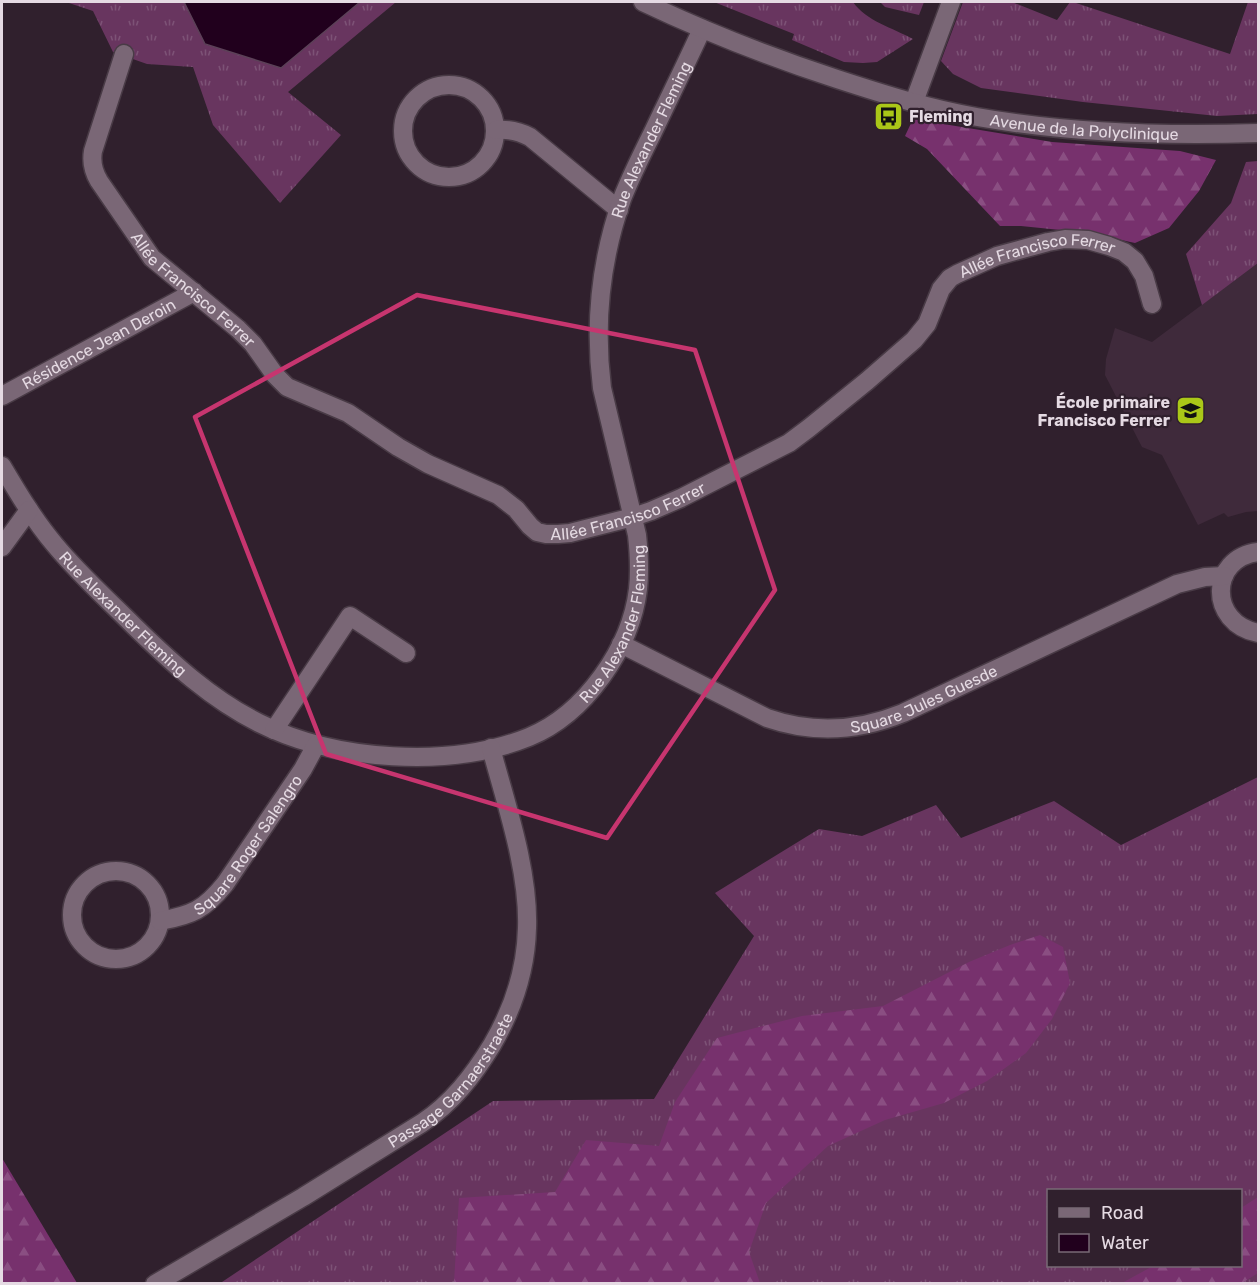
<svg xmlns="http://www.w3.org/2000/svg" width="1260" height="1285" viewBox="0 0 1260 1285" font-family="Rubik,sans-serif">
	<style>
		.built { fill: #3f2a3b }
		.grass { fill: url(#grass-tufts); fill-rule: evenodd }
		.forest { fill: url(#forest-firs) }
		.water { fill: #21001d; stroke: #5c4158; stroke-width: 1.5 }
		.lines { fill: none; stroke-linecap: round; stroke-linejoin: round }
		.street-casing { stroke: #493b46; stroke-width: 21 }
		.secondary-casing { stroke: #493b46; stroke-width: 21 }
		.street { stroke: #7a6776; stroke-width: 18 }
		.secondary { stroke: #7a6776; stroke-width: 18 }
		.marked { fill: none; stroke: #c7356f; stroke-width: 4.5; stroke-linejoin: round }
		.labels { text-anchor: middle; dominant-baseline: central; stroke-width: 4.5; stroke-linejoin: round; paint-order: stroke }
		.poi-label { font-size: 16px; font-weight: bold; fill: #e5dae3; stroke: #30202d; text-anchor: start }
		.street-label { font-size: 16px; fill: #e5dae3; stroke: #30202d }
	</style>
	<defs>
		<pattern id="grass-tufts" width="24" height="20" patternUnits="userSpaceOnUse" patternTransform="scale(1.5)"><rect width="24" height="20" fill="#68355f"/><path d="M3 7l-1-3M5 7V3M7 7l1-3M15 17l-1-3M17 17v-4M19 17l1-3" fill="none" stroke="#7d5276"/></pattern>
		<pattern id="forest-firs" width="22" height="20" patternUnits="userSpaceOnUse" patternTransform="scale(1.5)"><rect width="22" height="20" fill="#77316d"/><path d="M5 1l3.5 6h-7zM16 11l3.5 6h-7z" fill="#8a4e82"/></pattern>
	</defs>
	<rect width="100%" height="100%" fill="#30202d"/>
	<!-- built -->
	<polygon class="built" points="1258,263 1258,511 1246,512 1228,517 1224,513 1198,525 1162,455 1142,447 1105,375 1106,359 1115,328 1152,342"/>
	<!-- grass -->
	<g class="grass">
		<polygon points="66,2 184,2 205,44 281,68 360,2 396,2 288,92 341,135 280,203 213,125 193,67 147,64 113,52 93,11"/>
		<path d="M714 2H853C866 21 893 28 913 39L877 62 863 63 844 62 792 40 794 34Z"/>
		<polygon points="880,2 924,2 919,15 885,7"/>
		<polygon points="963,2 1012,2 1057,20 1070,2 1073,2 1230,54 1248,2 1258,2 1258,114 1217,116 1083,102 981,88 953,74 941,61"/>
		<polygon points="1258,161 1258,263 1202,305 1186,254 1231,203 1246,162"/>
		<path d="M1258 777V1283L219 1284 493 1101 654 1099 754 936 715 893 819 829 862 836 936 805 961 838 1054 801 1121 845ZM1048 1190H1240V1266H1048Z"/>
	</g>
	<!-- forest -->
	<g class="forest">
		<polygon points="913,119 1052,142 1180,151 1216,160 1199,191 1169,228 1135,243 1090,233 1021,226 1000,226 927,149 905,136"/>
		<polygon points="1040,935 1063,947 1070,983 1052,1019 1026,1053 987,1081 944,1103 885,1120 828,1146 766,1203 749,1252 760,1283 454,1283 459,1198 555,1192 586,1140 659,1146 675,1102 717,1038 802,1016 883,1006 969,962 1010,945"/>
		<polygon points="2,1158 77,1283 2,1283"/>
		<polygon points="1258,1197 1258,1273 1242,1283 1122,1283 1153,1266 1240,1266 1241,1208"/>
	</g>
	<!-- water -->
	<polygon class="water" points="184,2 360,2 281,68 205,44"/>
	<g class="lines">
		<defs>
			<g id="street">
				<path id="s1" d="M124 54 93 151C91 162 93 171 99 181L152 258 238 329 253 344 275 375 287 387 348 413 398 447 428 464 498 495 516 509 530 526 537 532 546 534H558L570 533 633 517 651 511 681 498 789 443 809 428 867 381 914 340 927 324 941 289 950 278 957 274 997 256 1048 242 1065 239 1088 240 1109 246 1124 252 1135 261 1144 276 1152 304"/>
				<circle cx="449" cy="131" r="46"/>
				<polyline points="914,102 951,2"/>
				<path d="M496 130C508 129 519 131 530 137L619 210"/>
				<path id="s2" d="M2 396 194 292"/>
				<path id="s3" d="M2 466C18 493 34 520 55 545 79 574 107 599 134 626 172 663 211 699 259 723 335 761 450 769 529 737 585 714 631 648 638 589 640 571 639 553 637 535L602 388C594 324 601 259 622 199 631 176 642 154 653 132 669 98 686 64 702 29"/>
				<polyline points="2,547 29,510"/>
				<path d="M1258 552C1209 558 1208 623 1258 633"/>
				<path id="s4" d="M621 644 767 718C813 734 859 731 903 713L1177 584 1205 577 1224 576"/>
				<polyline points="274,730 350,616 406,653"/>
				<circle cx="116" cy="915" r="44"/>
				<path id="s5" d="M160 921C192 915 204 910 225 884L303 769 316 745"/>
				<path id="s6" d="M155 1284 303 1197 422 1123C452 1103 473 1076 492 1045 513 1009 526 970 527 928 529 870 506 804 491 748"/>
			</g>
			<g id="secondary">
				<path id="s7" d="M643 2C706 32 770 57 837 79 883 94 930 109 977 117 1068 133 1167 136 1258 133"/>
			</g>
		</defs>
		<!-- street casing -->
		<use href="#street" class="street-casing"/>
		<!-- secondary casing -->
		<use href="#secondary" class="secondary-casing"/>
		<!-- street -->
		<use href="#street" class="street"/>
		<!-- secondary -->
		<use href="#secondary" class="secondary"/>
	</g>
	<!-- marked area -->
	<path class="marked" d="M417 295 695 350 775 590 607 838 326 754 195 417Z"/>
	<!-- icons -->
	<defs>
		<symbol id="bus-square" viewBox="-11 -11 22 22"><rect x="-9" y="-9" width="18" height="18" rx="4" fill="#aac718" stroke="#30202d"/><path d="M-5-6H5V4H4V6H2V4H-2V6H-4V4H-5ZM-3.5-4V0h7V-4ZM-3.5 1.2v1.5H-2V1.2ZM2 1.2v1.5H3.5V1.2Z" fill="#111"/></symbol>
		<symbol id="school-square" viewBox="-11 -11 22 22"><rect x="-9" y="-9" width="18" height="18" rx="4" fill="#aac718" stroke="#30202d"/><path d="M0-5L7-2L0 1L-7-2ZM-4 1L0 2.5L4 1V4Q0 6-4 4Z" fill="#111"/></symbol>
	</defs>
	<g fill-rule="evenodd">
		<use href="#bus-square" x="872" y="100" width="33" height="33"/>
		<use href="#school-square" x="1174" y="394" width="33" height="33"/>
	</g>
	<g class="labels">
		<!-- poi labels -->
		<g class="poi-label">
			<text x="909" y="116">Fleming</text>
			<text x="1170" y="402" text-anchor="end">École primaire<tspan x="1170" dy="18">Francisco Ferrer</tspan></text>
		</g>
		<!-- street labels -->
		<g class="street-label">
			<text stroke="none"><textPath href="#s7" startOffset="462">Avenue de la Polyclinique</textPath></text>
			<text stroke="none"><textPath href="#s3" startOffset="1299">Rue Alexander Fleming</textPath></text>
			<text stroke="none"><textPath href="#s1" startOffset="1304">Allée Francisco Ferrer</textPath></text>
			<text stroke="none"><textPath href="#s1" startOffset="278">Allée Francisco Ferrer</textPath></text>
			<text stroke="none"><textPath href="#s2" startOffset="110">Résidence Jean Deroin</textPath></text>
			<text stroke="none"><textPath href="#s1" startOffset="801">Allée Francisco Ferrer</textPath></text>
			<text stroke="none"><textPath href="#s3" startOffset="192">Rue Alexander Fleming</textPath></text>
			<text stroke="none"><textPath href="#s3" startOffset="795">Rue Alexander Fleming</textPath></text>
			<text stroke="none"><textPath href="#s4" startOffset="327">Square Jules Guesde</textPath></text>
			<text stroke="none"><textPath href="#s5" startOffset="122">Square Roger Salengro</textPath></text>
			<text stroke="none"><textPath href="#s6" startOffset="363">Passage Garnaerstraete</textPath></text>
		</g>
	</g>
	<!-- border -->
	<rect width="1260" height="1285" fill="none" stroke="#e5dae3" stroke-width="6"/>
	<!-- legend -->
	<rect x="1047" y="1189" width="195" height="78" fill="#30202d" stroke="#786a76" stroke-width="1.5"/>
	<rect x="1059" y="1208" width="30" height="9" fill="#7a6776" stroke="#786a76" stroke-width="1.5"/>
	<text x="1101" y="1219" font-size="18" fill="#e5dae3">Road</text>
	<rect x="1059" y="1234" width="30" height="18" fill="#21001d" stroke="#786a76" stroke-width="1.5"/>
	<text x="1101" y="1249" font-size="18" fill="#e5dae3">Water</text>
</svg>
